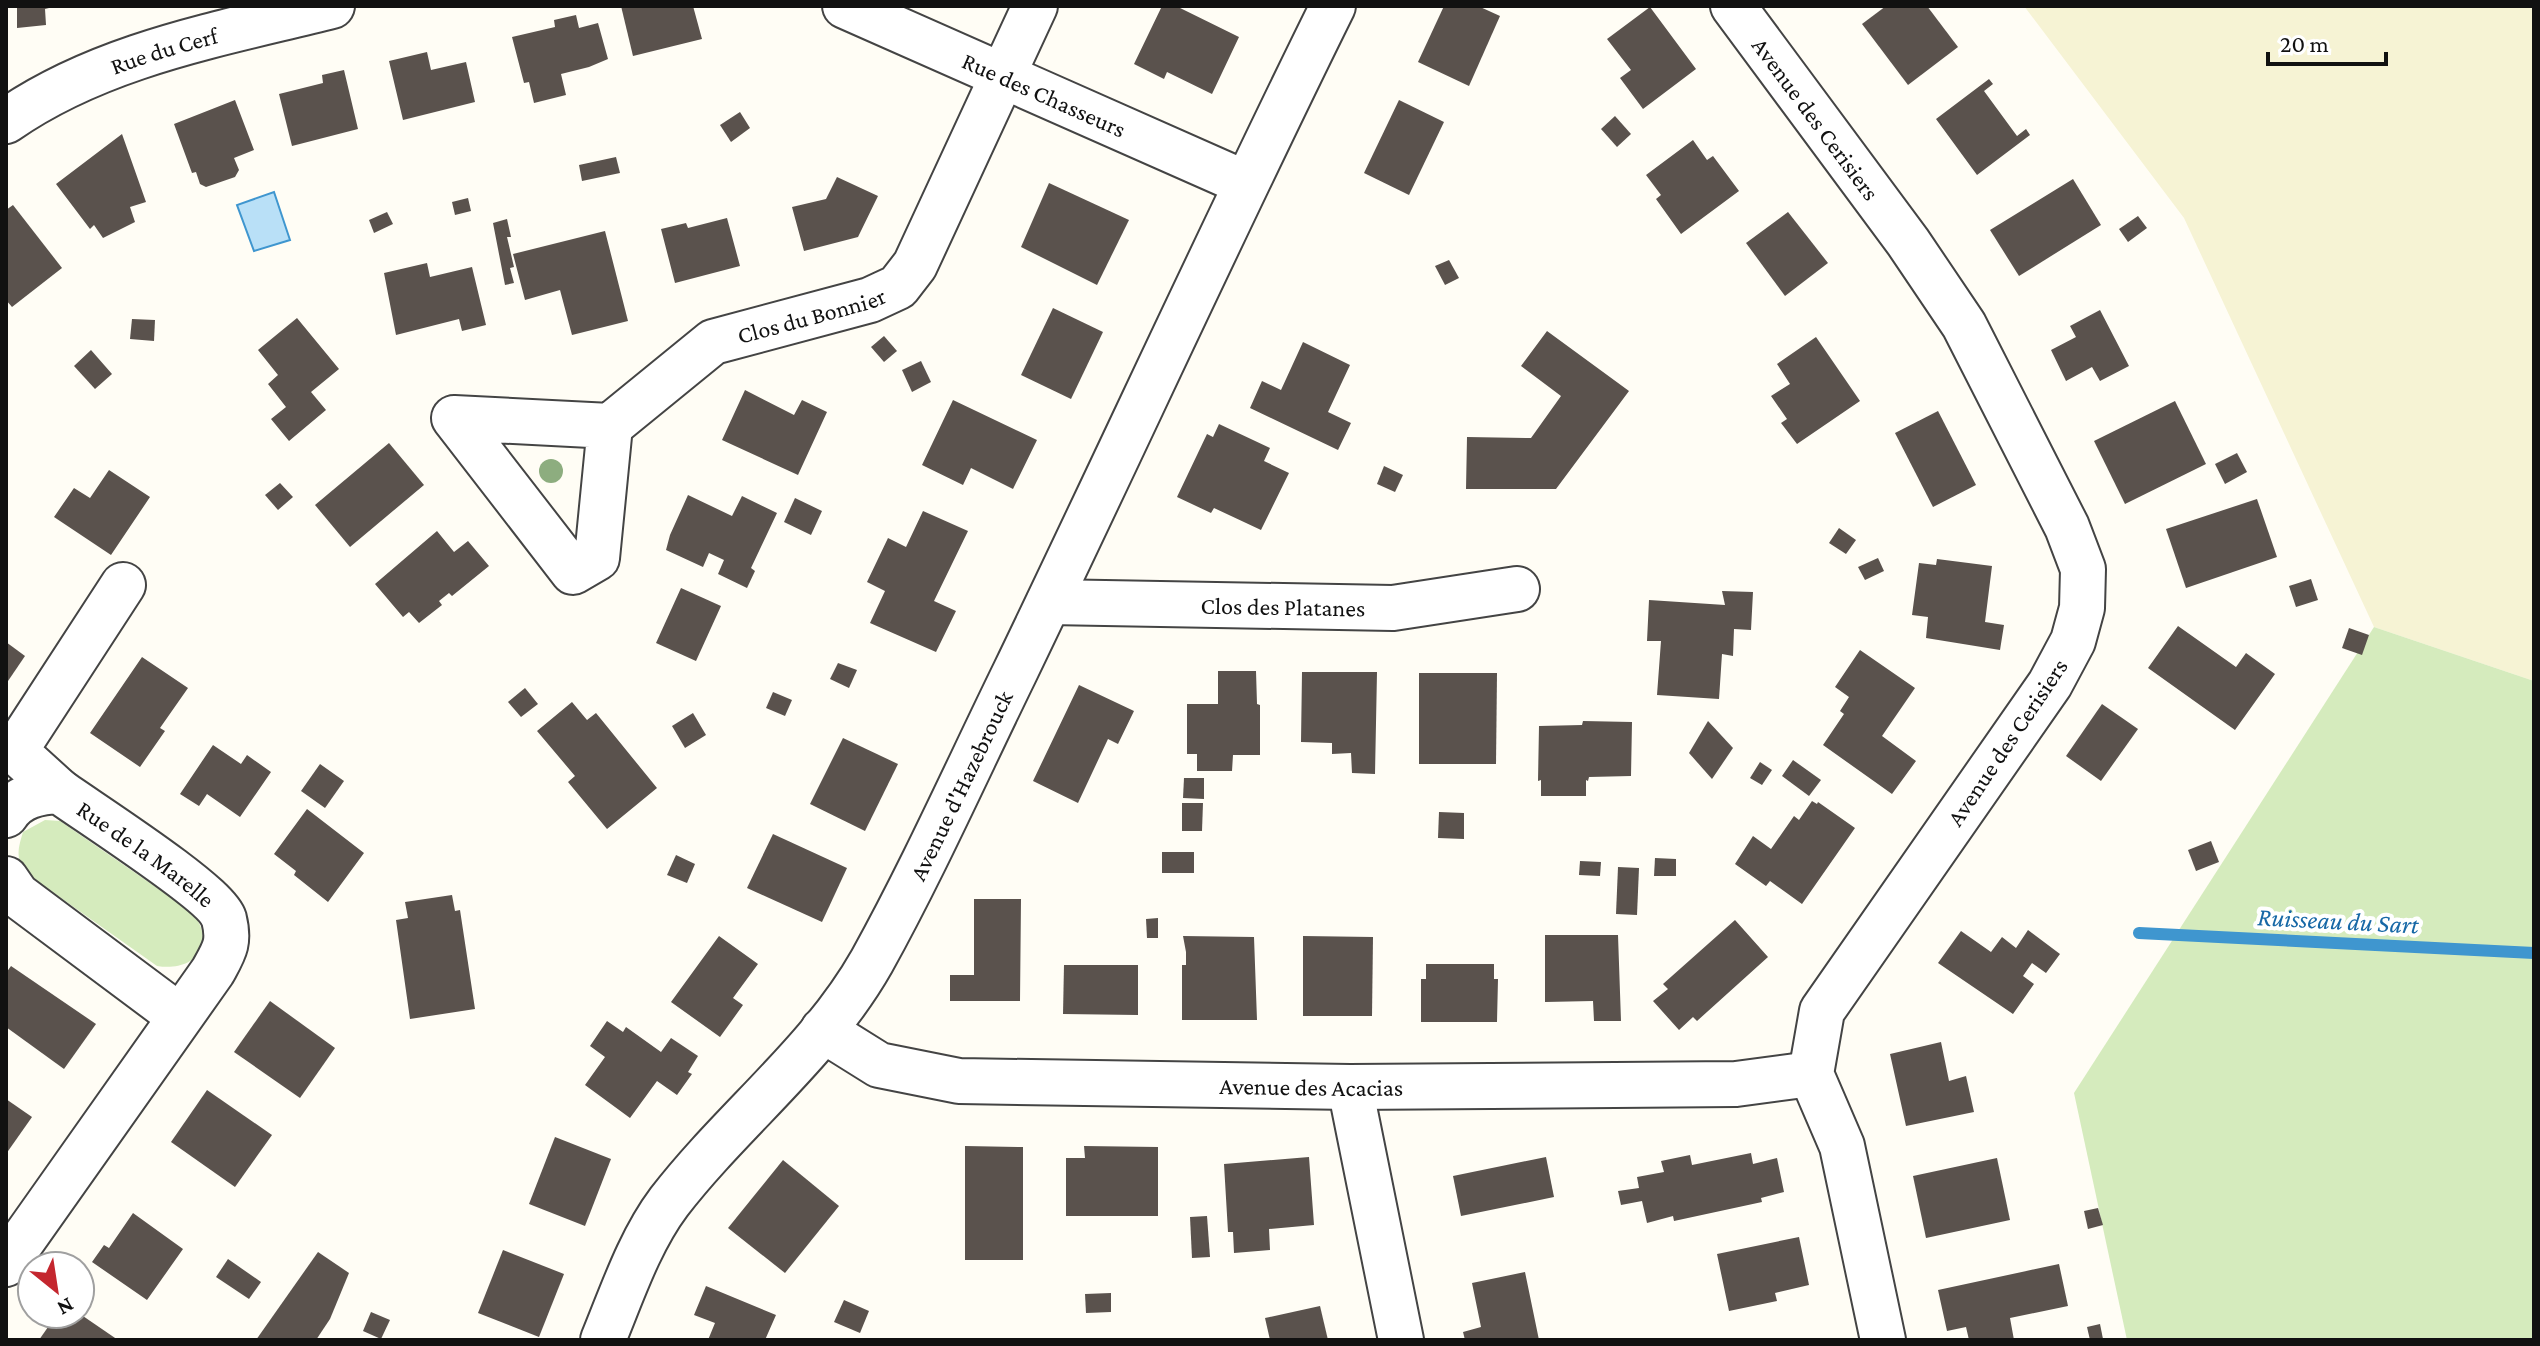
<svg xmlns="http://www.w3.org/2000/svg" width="2540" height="1346" viewBox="0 0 2540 1346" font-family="'Crimson Pro',serif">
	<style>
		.farmland { fill: #f6f3d4 }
		.green { fill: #d5ebbd }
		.water { fill: #b9e0f7; stroke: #3f96cf; stroke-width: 2 }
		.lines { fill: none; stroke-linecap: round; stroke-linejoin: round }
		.stream { stroke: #3f96cf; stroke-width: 12 }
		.building { fill: #5a524d }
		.minor-casing { stroke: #444; stroke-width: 48 }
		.minor { stroke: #fff; stroke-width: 44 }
		.tree { fill: #8dad7f }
		.labels { text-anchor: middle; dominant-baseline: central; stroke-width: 8; stroke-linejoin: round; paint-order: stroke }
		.street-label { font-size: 24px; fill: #111; stroke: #fff }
		.water-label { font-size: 26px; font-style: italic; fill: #1768a6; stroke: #fff }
	</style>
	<rect width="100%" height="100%" fill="#fffdf5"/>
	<!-- farmland -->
	<polygon class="farmland" points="2024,6 2534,6 2534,681 2374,627 2184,218"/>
	<!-- green -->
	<g class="green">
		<polygon points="2374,627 2534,681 2534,1340 2127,1340 2074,1093"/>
		<path d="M45 820 60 821 192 912C218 945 195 972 157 966L27 874C15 858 18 849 23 832Z"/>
	</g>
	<!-- water -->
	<polygon class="water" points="274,192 290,240 254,251 237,205"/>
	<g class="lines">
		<!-- stream -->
		<polyline class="stream" points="2139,933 2534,953"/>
	</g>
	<!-- building -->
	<g class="building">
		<polygon points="17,6 52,6 53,7 45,9 46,25 17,28"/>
		<polygon points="621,6 693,6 702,39 633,56"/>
		<polygon points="1162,6 1176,6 1239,37 1212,94 1167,72 1164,79 1134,64"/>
		<polygon points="1444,6 1478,6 1500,16 1469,86 1418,62"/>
		<polygon points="1886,6 1927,6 1958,47 1908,85 1862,24"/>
		<polygon points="1650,7 1696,69 1643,109 1620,78 1631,70 1607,39"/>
		<polygon points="576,15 579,28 598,23 608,59 589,67 561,74 566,95 534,103 529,82 524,83 512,37 555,27 554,20"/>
		<polygon points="427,52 431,70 466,62 475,102 403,120 389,61"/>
		<polygon points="344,70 358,129 292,146 279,94 323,83 322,75"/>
		<polygon points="1989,79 1993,84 1984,91 2017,136 2026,129 2030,135 1977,175 1936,119"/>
		<polygon points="235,100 254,150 234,158 239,170 235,177 206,187 200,184 196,172 192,173 174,124"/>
		<polygon points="1399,100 1444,122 1409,195 1364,173"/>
		<polygon points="740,112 750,128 731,142 720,125"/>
		<polygon points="1615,116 1631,134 1617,147 1601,129"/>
		<polygon points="122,134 146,202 130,207 135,222 103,238 94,225 90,229 56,184"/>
		<polygon points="1693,140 1707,160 1713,156 1739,191 1681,234 1656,199 1661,195 1646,175"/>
		<polygon points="616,157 620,173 582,181 579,165"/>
		<polygon points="837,177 878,196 858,237 804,251 792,207 826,199"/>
		<polygon points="2073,179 2101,225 2019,276 1990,230"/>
		<polygon points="1049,183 1129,220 1097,285 1021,247"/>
		<polygon points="468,198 471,211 455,215 452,202"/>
		<polygon points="13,205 62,268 12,307 6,300 6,210"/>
		<polygon points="387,212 393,224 374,233 369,220"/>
		<polygon points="1788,212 1828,263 1785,296 1746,243"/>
		<polygon points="2138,216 2147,228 2128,242 2119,229"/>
		<polygon points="727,218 740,266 675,283 661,229 686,223 688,228"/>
		<polygon points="507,219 511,237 507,237 514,267 510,268 514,283 505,285 493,223"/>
		<polygon points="605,231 628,321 572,335 560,290 525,300 513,254"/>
		<polygon points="1449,260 1459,278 1445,285 1435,266"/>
		<polygon points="427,263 430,277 472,267 486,325 462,331 459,319 396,335 384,273"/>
		<polygon points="1053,308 1103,332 1071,399 1021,375"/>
		<polygon points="2100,310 2129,366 2100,381 2092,367 2066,381 2051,350 2076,337 2070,326"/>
		<polygon points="297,318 339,369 311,392 326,410 289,441 271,419 286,407 268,384 278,375 258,350"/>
		<polygon points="132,319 155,320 154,341 130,339"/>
		<polygon points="1547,331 1629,391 1556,489 1466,489 1467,437 1531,438 1561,396 1521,366"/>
		<polygon points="884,336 897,351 884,362 871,347"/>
		<polygon points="1816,337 1860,401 1797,444 1781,423 1787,419 1771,396 1790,384 1777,364"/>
		<polygon points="1303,342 1350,365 1328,412 1351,423 1338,450 1250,408 1262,381 1281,390"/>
		<polygon points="91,350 112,374 95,389 74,366"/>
		<polygon points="921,361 931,382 912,392 902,370"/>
		<polygon points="745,390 794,415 802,400 827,412 798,475 722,440"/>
		<polygon points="953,400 1037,440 1013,489 971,468 963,485 922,465"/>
		<polygon points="2175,401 2206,464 2125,504 2094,441"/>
		<polygon points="1938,411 1976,485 1933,507 1895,433"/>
		<polygon points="1219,424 1270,448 1264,461 1289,473 1261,530 1214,508 1211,513 1177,497 1207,434 1213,437"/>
		<polygon points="389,443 424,485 350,547 315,505"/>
		<polygon points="2237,453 2247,472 2225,484 2215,464"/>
		<polygon points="1384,466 1403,475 1395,492 1377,484"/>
		<polygon points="109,470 150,497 111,555 54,517 74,488 90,498"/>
		<polygon points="280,483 293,497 278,510 265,495"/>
		<polygon points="688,495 732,516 742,496 777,513 751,568 755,571 747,588 718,574 724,560 709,553 703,567 666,550 670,535"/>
		<polygon points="795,498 822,511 811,535 784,522"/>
		<polygon points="2257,499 2277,557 2186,588 2166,529"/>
		<polygon points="923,511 968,531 934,601 956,611 936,652 870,623 885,591 867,582 888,538 906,547"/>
		<polygon points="1839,528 1856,540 1846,554 1829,543"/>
		<polygon points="437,531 454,552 468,541 489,566 452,596 449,593 439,601 442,605 419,623 409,612 403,617 375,584"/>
		<polygon points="1878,558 1884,571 1865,580 1858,567"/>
		<polygon points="1937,559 1992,566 1985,622 2004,625 2000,650 1926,638 1928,617 1912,615 1919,563 1936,565"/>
		<polygon points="2311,579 2318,600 2296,607 2289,586"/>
		<polygon points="681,588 721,606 696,661 656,643"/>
		<polygon points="1722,591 1753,592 1751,630 1734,629 1733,656 1722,654 1719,699 1657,695 1661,641 1647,641 1649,600 1725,605"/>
		<polygon points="2178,626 2236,667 2246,653 2275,674 2235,730 2148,668"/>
		<polygon points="2349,628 2369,635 2362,655 2342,648"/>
		<polygon points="6,642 25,656 6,684"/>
		<polygon points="1860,650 1915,688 1882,736 1916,761 1892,794 1823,745 1844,714 1840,711 1849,697 1835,687"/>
		<polygon points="142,657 188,688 160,728 165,731 140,767 90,733"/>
		<polygon points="838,663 857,670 849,688 830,679"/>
		<polygon points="1218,671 1256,671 1257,704 1260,705 1260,755 1233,755 1232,771 1197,771 1197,754 1187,754 1187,704 1218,704"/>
		<polygon points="1302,672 1377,672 1375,774 1352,773 1351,753 1332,754 1332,743 1301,742"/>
		<polygon points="1419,673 1497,673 1496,764 1419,764"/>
		<polygon points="1079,685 1134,711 1118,744 1108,739 1078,803 1033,781"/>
		<polygon points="525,688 538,704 521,717 508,702"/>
		<polygon points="773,692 792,700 785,716 766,708"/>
		<polygon points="572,702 587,720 596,713 657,788 607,829 568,782 575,776 537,731"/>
		<polygon points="2102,704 2138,729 2101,781 2066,756"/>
		<polygon points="693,713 706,735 685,748 672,726"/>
		<polygon points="1583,721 1632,722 1631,776 1589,777 1588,781 1586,780 1586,796 1541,796 1541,780 1538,781 1539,726 1582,725"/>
		<polygon points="1708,721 1733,748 1712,779 1689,753"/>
		<polygon points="843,738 898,764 865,831 810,804"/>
		<polygon points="213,745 241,764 247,755 271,772 240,817 207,794 199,806 180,794"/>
		<polygon points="1793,760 1821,780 1809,796 1782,776"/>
		<polygon points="1760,762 1772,770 1762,785 1750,778"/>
		<polygon points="320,764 344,781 325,808 301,791"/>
		<polygon points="1184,778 1204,778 1204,799 1183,798"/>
		<polygon points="1812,801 1817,804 1818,802 1855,828 1802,904 1770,881 1766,886 1735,864 1753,836 1771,849 1794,816 1799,820"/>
		<polygon points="1182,803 1203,803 1202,831 1182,831"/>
		<polygon points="307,809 364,853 328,902 294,875 296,871 274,854"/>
		<polygon points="1439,812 1464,813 1464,839 1438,838"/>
		<polygon points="773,834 847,868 822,922 747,888"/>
		<polygon points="2211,841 2219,862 2196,871 2188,850"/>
		<rect x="1162" y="852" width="32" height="21"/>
		<polygon points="676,855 695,864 687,883 667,875"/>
		<polygon points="1655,858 1676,859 1676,876 1654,876"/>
		<polygon points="1580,861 1601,862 1600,876 1579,875"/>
		<polygon points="1618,867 1639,868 1637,915 1616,914"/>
		<polygon points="452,895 455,911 460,910 475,1009 410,1019 396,920 408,918 405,902"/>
		<polygon points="974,899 1021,899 1020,1001 950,1001 950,975 974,975"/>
		<polygon points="1158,918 1158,938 1147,938 1146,919"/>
		<polygon points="1735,920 1768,957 1697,1021 1693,1017 1679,1030 1653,1001 1668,989 1663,984"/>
		<polygon points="2028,930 2060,954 2046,973 2032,963 2023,976 2034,984 2013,1014 1938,963 1961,931 1991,952 2002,937 2016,948"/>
		<polygon points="1545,935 1618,935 1621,1021 1594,1021 1593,1001 1545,1002"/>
		<polygon points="719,936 758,964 733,998 743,1005 720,1037 671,1002"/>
		<polygon points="1183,936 1254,937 1257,1020 1182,1020 1182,965 1186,965 1186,952"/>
		<polygon points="1303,936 1373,937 1372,1016 1303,1016"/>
		<polygon points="1426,964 1494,964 1494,979 1498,979 1497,1022 1421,1022 1421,979 1426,979"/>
		<polygon points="1064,965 1138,965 1138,1015 1063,1014"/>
		<polygon points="11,966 96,1024 64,1069 6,1027 6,973"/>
		<polygon points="270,1001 335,1048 300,1098 234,1052"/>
		<polygon points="607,1021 623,1032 626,1027 661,1052 671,1038 698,1056 688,1072 692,1074 677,1095 657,1081 630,1118 585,1085 605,1057 590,1046"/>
		<polygon points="1941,1042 1949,1081 1966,1076 1974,1112 1906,1126 1890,1054"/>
		<polygon points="207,1090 272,1135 235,1187 171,1142"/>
		<polygon points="6,1099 32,1117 6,1154"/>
		<polygon points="555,1137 611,1159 585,1226 529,1204"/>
		<polygon points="965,1146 1023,1147 1023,1260 965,1260"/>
		<polygon points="1084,1146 1158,1147 1158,1216 1066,1216 1066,1158 1085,1158"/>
		<polygon points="1751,1153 1753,1164 1777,1158 1784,1192 1761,1198 1762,1202 1674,1221 1673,1216 1647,1223 1642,1201 1621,1205 1618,1191 1639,1188 1637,1177 1664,1172 1661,1161 1690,1155 1692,1165"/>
		<polygon points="1309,1157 1314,1225 1269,1229 1270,1250 1234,1253 1233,1232 1228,1232 1224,1164"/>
		<polygon points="1546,1157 1554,1197 1461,1216 1453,1176"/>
		<polygon points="1997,1158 2010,1220 1926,1238 1913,1176"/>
		<polygon points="783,1160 839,1206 785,1273 728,1228"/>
		<polygon points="2098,1208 2103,1225 2088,1229 2084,1211"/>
		<polygon points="133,1213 183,1249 147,1300 92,1262 104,1245 109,1248"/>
		<polygon points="1207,1216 1210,1257 1192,1258 1190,1217"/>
		<polygon points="1799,1237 1809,1285 1775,1293 1777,1301 1729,1311 1717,1254"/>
		<polygon points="503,1250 564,1274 539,1337 478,1313"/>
		<polygon points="318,1252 349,1273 330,1319 316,1340 256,1340"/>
		<polygon points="228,1259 261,1282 249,1299 216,1277"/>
		<polygon points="2059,1264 2068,1306 2010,1318 2014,1340 1969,1340 1966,1327 1947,1331 1938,1290"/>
		<polygon points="1525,1272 1539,1340 1465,1340 1463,1332 1481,1327 1472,1283"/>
		<polygon points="706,1286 776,1315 765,1340 708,1340 715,1323 694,1315"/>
		<polygon points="1111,1293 1111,1312 1086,1313 1085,1294"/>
		<polygon points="844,1300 869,1311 860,1333 834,1322"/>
		<polygon points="1320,1306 1328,1340 1270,1340 1265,1318"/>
		<polygon points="371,1312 390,1320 381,1339 363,1331"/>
		<polygon points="57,1314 80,1314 118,1340 39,1340"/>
		<polygon points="2100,1324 2103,1339 2090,1340 2087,1327"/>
	</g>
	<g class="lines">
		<defs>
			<g id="minor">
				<path id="s1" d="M845 6 1245 183"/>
				<path id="s2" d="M1733 6 1908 242 1964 325 2067 527 2083 569 2082 608 2073 641 2050 684 1822 1011 1811 1074 1842 1146 1883 1340"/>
				<path id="s3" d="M6 121C102 54 221 34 332 6"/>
				<path id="s4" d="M610 426 454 418 573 572 597 558 610 426 713 342 870 300 898 287 915 265 1035 6"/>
				<path id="s5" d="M1049 602 1393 608 1517 589"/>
				<polyline points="59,791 15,751 123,585"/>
				<path id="s6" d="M6 815C18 796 39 792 59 791 88 812 216 893 224 919 230 943 224 951 213 971L6 1264"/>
				<polyline points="6,879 17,895 179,1016"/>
				<path id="s7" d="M823 1030 879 1065 959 1081 1350 1087 1736 1084 1811 1074"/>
				<polyline points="1350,1087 1401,1340"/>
				<path id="s8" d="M603 1340C622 1294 639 1242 669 1202 733 1119 820 1053 872 961 924 867 968 768 1015 672 1122 450 1224 226 1333 6"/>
			</g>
		</defs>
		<!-- minor casing -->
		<use href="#minor" class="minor-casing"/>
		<!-- minor -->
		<use href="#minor" class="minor"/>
	</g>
	<!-- trees -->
	<circle class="tree" cx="551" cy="471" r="12"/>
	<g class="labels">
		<!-- street labels -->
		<g class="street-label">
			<text stroke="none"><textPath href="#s3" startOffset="174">Rue du Cerf</textPath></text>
			<text stroke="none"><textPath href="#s1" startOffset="218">Rue des Chasseurs</textPath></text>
			<text stroke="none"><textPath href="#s2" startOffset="140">Avenue des Cerisiers</textPath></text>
			<text stroke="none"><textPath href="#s4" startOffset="746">Clos du Bonnier</textPath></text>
			<text stroke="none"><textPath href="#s5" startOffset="234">Clos des Platanes</textPath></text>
			<text transform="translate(2007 742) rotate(-56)">Avenue des Cerisiers</text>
			<text stroke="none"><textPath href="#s8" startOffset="666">Avenue d'Hazebrouck</textPath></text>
			<text stroke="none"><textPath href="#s6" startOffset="168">Rue de la Marelle</textPath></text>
			<text stroke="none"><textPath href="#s7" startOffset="500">Avenue des Acacias</textPath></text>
		</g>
		<!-- water labels -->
		<g class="water-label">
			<text transform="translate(2338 921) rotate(3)">Ruisseau du Sart</text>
		</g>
	</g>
	<!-- border -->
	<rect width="2540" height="1346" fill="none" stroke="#111111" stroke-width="16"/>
	<!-- north arrow -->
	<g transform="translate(56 1290) rotate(150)"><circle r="38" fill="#ffffff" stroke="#a0a0a0" stroke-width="2"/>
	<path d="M0-6L14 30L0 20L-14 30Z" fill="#c4262e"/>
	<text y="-12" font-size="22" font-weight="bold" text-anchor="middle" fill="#111111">N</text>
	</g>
	<!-- scale -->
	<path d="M2268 52v12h118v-12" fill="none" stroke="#111111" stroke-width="4"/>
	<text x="2280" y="52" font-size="24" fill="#111111" stroke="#ffffff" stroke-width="6" paint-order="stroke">20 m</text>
</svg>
